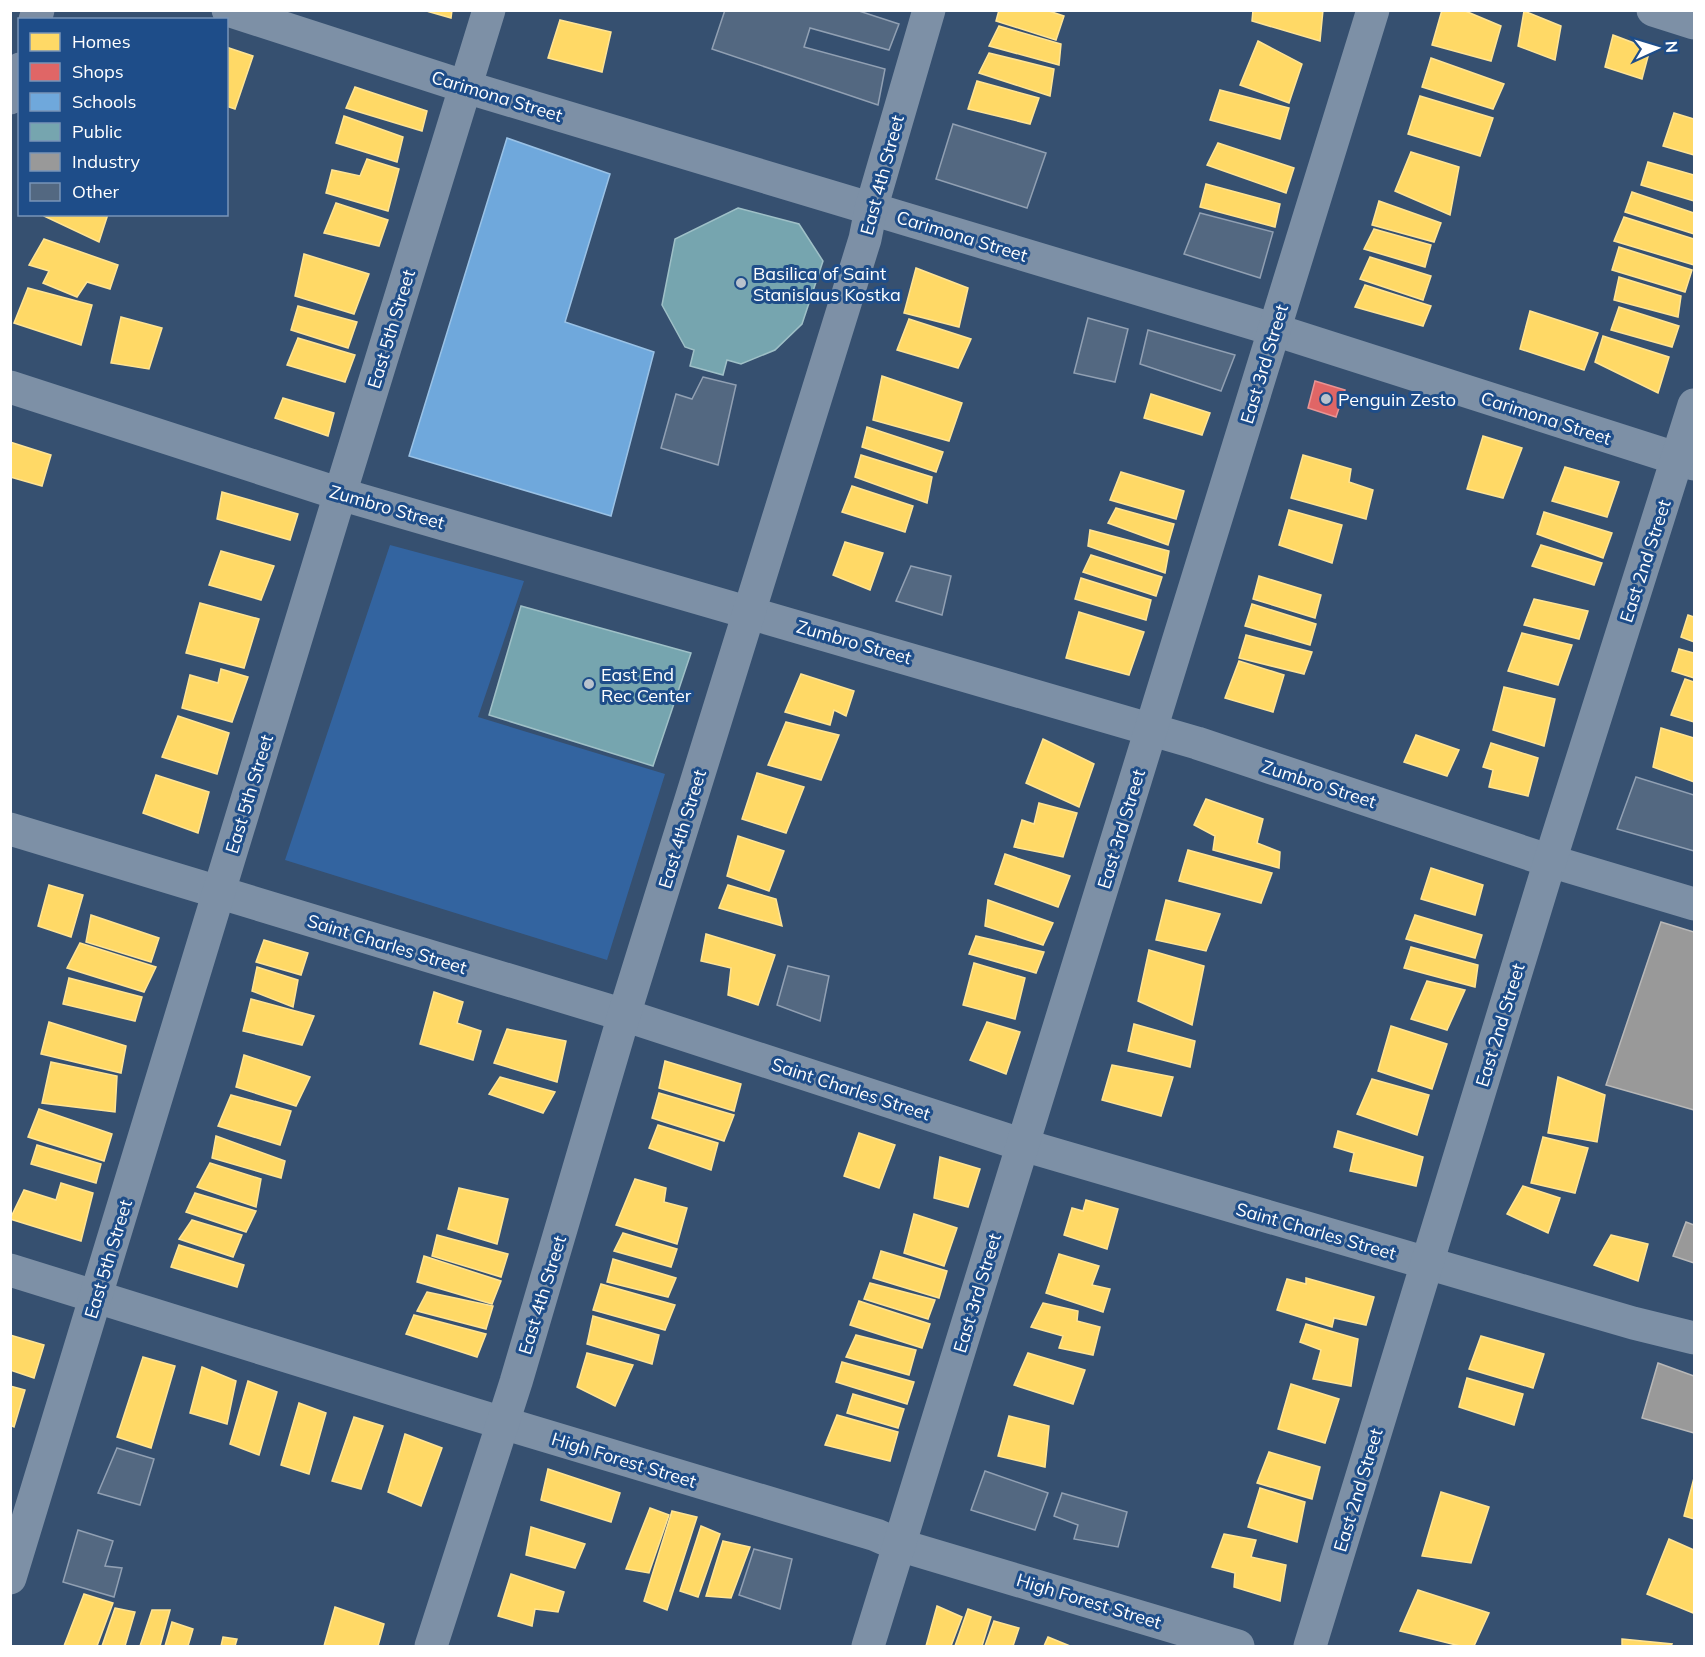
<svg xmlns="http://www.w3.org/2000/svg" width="1705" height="1657" viewBox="0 0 1705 1657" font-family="Mulish,sans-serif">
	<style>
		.green { fill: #3364a0 }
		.homes { fill: #ffd966; stroke: #ffe494; stroke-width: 1.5 }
		.shops { fill: #e06666; stroke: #e99494; stroke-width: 1.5 }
		.schools { fill: #6fa8dc; stroke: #9ac2e6; stroke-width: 1.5 }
		.public { fill: #76a5af; stroke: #9fc0c7; stroke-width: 1.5 }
		.industry { fill: #999; stroke: #b8b8b8; stroke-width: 1.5 }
		.building { fill: #536881; stroke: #91a0b3; stroke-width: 1.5 }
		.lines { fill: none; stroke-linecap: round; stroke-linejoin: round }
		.minor { stroke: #7d90a6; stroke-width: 33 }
		.major { stroke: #7c8da3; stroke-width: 33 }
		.poi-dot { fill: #b9c2cd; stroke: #1e4d89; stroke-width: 2 }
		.labels { text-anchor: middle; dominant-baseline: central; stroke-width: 6; stroke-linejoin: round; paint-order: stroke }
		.street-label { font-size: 18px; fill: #fff; stroke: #1e4d89 }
		.poi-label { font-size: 18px; fill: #fff; stroke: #1e4d89; text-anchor: start }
	</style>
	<rect width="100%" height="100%" fill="#365070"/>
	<!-- green -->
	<polygon class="green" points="390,545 524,581 478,717 665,774 607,960 285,860"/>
	<!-- homes -->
	<g class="homes">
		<polygon points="423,10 452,10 451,18"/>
		<polygon points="999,10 1046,10 1064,16 1056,40 996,21"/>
		<polygon points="1253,10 1323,10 1320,41 1252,21"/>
		<polygon points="1442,10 1463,10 1501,26 1491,61 1432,45"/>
		<polygon points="1524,11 1561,26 1555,60 1518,46"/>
		<polygon points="560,20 611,32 602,72 548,58"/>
		<polygon points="999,26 1061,44 1059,65 989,46"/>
		<polygon points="1613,35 1650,49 1642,79 1605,67"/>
		<polygon points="1258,41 1302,64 1289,103 1240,85"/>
		<polygon points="226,47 253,56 235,109 226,106"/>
		<polygon points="989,53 1054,69 1050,96 979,73"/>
		<polygon points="1431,58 1504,84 1493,109 1422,87"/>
		<polygon points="977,81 1039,98 1030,124 968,109"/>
		<polygon points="355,87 427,111 422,131 346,108"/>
		<polygon points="1220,90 1289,108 1280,139 1210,120"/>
		<polygon points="1420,96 1493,118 1480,156 1408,134"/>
		<polygon points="1674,113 1694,119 1694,155 1663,146"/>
		<polygon points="344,116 403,137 397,162 336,143"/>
		<polygon points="1218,143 1294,168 1286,193 1207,165"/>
		<polygon points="1411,152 1459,167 1450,215 1395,191"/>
		<polygon points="367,159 399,169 388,211 326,193 332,170 360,176"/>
		<polygon points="1648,162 1694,175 1694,201 1641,185"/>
		<polygon points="1206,184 1280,204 1275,227 1200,207"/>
		<polygon points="1632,192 1694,213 1694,234 1625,212"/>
		<polygon points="1379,201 1441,223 1434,242 1372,225"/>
		<polygon points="336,203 388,220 379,246 324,233"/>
		<polygon points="44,214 108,214 99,242 44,216"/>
		<polygon points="1624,217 1694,239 1694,265 1614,241"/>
		<polygon points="1374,229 1431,245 1425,267 1364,249"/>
		<polygon points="44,239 118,265 110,289 87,282 77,297 43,283 49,271 29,265"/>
		<polygon points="1619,247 1692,270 1685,292 1612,270"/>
		<polygon points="304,254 369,274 354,314 295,296"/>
		<polygon points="1370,257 1431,276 1423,300 1360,279"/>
		<polygon points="916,268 968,288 959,327 904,313"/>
		<polygon points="1619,277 1681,296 1678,317 1614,300"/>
		<polygon points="1365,285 1431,306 1423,326 1355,307"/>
		<polygon points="28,288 92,305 81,345 14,323"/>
		<polygon points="298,306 357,322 348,348 291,330"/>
		<polygon points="1619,307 1679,326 1672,347 1611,330"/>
		<polygon points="1530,311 1598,333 1584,370 1520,349"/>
		<polygon points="121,317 162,328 149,369 111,363"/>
		<polygon points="909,319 971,339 958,368 897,350"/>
		<polygon points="1603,336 1669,357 1658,393 1595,362"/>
		<polygon points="298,338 355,355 345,382 287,365"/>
		<polygon points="882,376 962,403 949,441 873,420"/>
		<polygon points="1151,394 1210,413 1202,435 1144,418"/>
		<polygon points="283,398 334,413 328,436 275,418"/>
		<polygon points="867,427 943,452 936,472 862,447"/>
		<polygon points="1483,436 1522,448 1503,498 1467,489"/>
		<polygon points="10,442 51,455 42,486 10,477"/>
		<polygon points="861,455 932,477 927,503 855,477"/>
		<polygon points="1303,455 1351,469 1349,482 1373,490 1366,519 1291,498"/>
		<polygon points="1565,467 1619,482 1607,517 1552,501"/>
		<polygon points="1121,472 1184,491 1176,519 1110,500"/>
		<polygon points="852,486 913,506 905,532 842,512"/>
		<polygon points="222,492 298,514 290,540 217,519"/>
		<polygon points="1116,508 1174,524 1168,545 1108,523"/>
		<polygon points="1289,510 1342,525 1332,563 1279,545"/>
		<polygon points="1544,512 1612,533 1603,558 1537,534"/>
		<polygon points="1090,530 1169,551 1165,573 1088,546"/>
		<polygon points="845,542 883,553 870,590 833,575"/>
		<polygon points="1541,545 1602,563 1594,585 1532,566"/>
		<polygon points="221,551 274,566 261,600 209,585"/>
		<polygon points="1091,555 1162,577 1156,596 1083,572"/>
		<polygon points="1259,576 1321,595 1315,618 1253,599"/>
		<polygon points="1081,578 1151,600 1146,620 1075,599"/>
		<polygon points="1534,599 1588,611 1579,639 1524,625"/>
		<polygon points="200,603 259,619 244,668 186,653"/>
		<polygon points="1252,604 1316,624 1310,645 1245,626"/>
		<polygon points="1079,612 1144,632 1129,675 1066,658"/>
		<polygon points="1688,615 1694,617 1694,642 1681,637"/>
		<polygon points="1522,633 1572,645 1558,685 1508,671"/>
		<polygon points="1246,635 1312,652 1304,674 1239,658"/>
		<polygon points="1679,649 1694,653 1694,678 1672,671"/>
		<polygon points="1239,661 1284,675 1273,712 1225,698"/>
		<polygon points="221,669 248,677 232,722 182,708 190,675 218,683"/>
		<polygon points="801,674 854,691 846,716 834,710 830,725 785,712"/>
		<polygon points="1685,679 1694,682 1694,722 1671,715"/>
		<polygon points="1504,687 1555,699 1544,746 1493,730"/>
		<polygon points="178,716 229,733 217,774 162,757"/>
		<polygon points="786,722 839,735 821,780 768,765"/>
		<polygon points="1661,728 1694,738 1694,782 1653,767"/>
		<polygon points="1416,735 1459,750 1447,776 1404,762"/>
		<polygon points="1043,739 1094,764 1079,807 1026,783"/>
		<polygon points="1491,743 1538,758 1528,796 1489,787 1493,770 1483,767"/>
		<polygon points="757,773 804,787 786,833 742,819"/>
		<polygon points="156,775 209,792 198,833 143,813"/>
		<polygon points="1206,799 1263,819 1257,843 1280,852 1279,868 1213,850 1215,836 1194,825"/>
		<polygon points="1039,803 1077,813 1063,857 1014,847 1022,820 1034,824"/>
		<polygon points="738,836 784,851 769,891 727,876"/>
		<polygon points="1188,850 1272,873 1261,903 1179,881"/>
		<polygon points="1005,854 1070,876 1058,907 995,884"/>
		<polygon points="1431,868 1483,885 1475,915 1421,899"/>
		<polygon points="49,885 83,895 71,937 38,926"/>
		<polygon points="728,885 776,899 782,926 719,908"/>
		<polygon points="988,900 1053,923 1043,945 985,926"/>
		<polygon points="1166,900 1220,914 1206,951 1156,940"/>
		<polygon points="91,915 159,938 151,962 86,942"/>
		<polygon points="1415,915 1482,935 1475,958 1406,939"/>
		<polygon points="706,934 775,955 758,1005 728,995 731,968 701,961"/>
		<polygon points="976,936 1044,952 1036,973 969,954"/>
		<polygon points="264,940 308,953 301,975 256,962"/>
		<polygon points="80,943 156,967 144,992 67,968"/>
		<polygon points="1411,947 1478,965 1475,987 1404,968"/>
		<polygon points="1149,950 1204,966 1192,1025 1138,1001"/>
		<polygon points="974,963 1025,978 1015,1019 963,1005"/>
		<polygon points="257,967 298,980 293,1007 252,991"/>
		<polygon points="69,978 142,997 135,1021 63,1004"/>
		<polygon points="1427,981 1465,990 1447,1030 1411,1019"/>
		<polygon points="434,992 463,1002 457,1023 481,1031 473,1060 420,1044"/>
		<polygon points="251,999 314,1016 302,1045 243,1031"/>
		<polygon points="49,1022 126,1046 121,1073 41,1054"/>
		<polygon points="987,1022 1020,1032 1006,1074 970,1060"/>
		<polygon points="1134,1024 1195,1041 1190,1067 1128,1051"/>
		<polygon points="1391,1026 1447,1044 1432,1089 1378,1071"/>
		<polygon points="507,1029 566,1041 557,1082 494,1063"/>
		<polygon points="244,1055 310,1077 296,1106 236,1087"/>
		<polygon points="665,1061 741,1084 734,1111 659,1088"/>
		<polygon points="51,1062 117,1076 115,1112 42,1103"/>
		<polygon points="1112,1065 1173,1077 1161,1116 1102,1100"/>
		<polygon points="500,1077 555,1092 543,1113 489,1094"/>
		<polygon points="1558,1077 1605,1095 1597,1142 1548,1133"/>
		<polygon points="1372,1079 1429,1095 1417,1135 1357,1114"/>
		<polygon points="659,1093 734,1115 724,1141 652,1118"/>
		<polygon points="231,1095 291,1111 280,1145 218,1126"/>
		<polygon points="39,1109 112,1134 104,1161 28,1137"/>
		<polygon points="658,1125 718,1143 711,1170 649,1148"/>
		<polygon points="1338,1131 1423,1157 1416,1186 1350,1171 1354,1153 1334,1147"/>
		<polygon points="859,1133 895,1145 879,1188 844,1176"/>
		<polygon points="216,1136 285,1161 281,1178 212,1158"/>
		<polygon points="1543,1137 1588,1148 1575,1193 1531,1183"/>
		<polygon points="37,1145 101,1164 96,1183 31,1164"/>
		<polygon points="940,1157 980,1169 968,1207 934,1198"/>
		<polygon points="210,1163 261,1179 256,1207 197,1187"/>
		<polygon points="635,1179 666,1188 664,1202 687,1208 677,1244 616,1225"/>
		<polygon points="61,1183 93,1193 81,1241 10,1219 24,1190 56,1200"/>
		<polygon points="1523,1186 1560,1198 1548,1233 1507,1214"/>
		<polygon points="459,1188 508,1199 497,1244 448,1229"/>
		<polygon points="195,1193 256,1211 246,1232 186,1212"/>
		<polygon points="1086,1200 1118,1209 1107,1249 1064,1235 1072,1208 1083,1211"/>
		<polygon points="914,1214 957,1228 944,1266 904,1253"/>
		<polygon points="192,1220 242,1235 233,1257 179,1239"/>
		<polygon points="623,1233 677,1249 671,1267 614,1251"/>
		<polygon points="437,1235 508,1254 501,1277 432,1256"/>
		<polygon points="1611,1235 1648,1244 1638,1281 1594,1265"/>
		<polygon points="179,1245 244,1265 237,1287 171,1267"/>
		<polygon points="881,1251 947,1271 939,1298 873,1278"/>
		<polygon points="1059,1254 1099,1266 1092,1285 1110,1289 1103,1312 1046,1293"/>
		<polygon points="424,1256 501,1281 492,1304 417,1282"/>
		<polygon points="613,1259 676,1278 668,1297 607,1282"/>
		<polygon points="1306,1278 1374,1297 1366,1325 1334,1318 1332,1327 1277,1310 1287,1279 1306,1284"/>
		<polygon points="870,1283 935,1300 928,1319 864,1299"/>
		<polygon points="601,1284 675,1305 665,1330 593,1310"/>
		<polygon points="427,1292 493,1306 486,1329 417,1311"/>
		<polygon points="859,1301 930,1324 922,1348 850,1325"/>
		<polygon points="1043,1303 1078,1311 1077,1321 1100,1327 1093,1355 1059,1348 1063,1336 1031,1327"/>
		<polygon points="414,1315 486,1334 477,1357 406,1334"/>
		<polygon points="593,1316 659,1335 652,1364 587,1344"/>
		<polygon points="1306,1324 1358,1339 1351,1386 1313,1379 1321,1350 1300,1342"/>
		<polygon points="10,1335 44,1345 34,1378 10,1370"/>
		<polygon points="856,1335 916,1350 909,1375 846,1357"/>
		<polygon points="1481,1336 1544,1354 1533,1388 1469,1369"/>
		<polygon points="587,1353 633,1365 615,1406 577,1387"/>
		<polygon points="1028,1353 1085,1370 1073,1404 1014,1385"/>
		<polygon points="143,1357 175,1366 151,1448 117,1437"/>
		<polygon points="842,1362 914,1382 907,1404 836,1382"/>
		<polygon points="202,1367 236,1381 227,1424 190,1413"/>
		<polygon points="1467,1378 1523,1394 1514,1425 1459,1407"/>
		<polygon points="248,1381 277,1392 259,1455 230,1444"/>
		<polygon points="1291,1384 1339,1399 1325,1443 1278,1429"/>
		<polygon points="10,1386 25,1390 14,1427 10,1425"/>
		<polygon points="853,1394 904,1409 898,1428 847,1413"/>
		<polygon points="299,1403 326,1413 309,1474 281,1465"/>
		<polygon points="837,1415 898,1432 890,1461 825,1445"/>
		<polygon points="1009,1416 1049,1426 1045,1467 998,1456"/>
		<polygon points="354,1417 383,1426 361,1489 332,1481"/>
		<polygon points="405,1434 442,1448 421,1506 388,1492"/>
		<polygon points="1269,1452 1320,1467 1312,1499 1257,1483"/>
		<polygon points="548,1469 620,1493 611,1522 541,1500"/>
		<polygon points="1694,1478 1694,1519 1684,1516"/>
		<polygon points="1260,1488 1305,1502 1297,1542 1248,1527"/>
		<polygon points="1441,1492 1489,1507 1471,1563 1422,1556"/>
		<polygon points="650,1508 669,1515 649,1573 626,1569"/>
		<polygon points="672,1511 697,1517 667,1610 644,1601"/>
		<polygon points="701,1526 720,1534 698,1597 680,1591"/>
		<polygon points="531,1527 585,1544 575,1568 526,1555"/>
		<polygon points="1224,1534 1256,1540 1251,1557 1286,1565 1280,1601 1234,1587 1235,1573 1212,1567"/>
		<polygon points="1669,1539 1694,1550 1694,1609 1693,1613 1647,1594"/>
		<polygon points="723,1541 750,1547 731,1598 706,1596"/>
		<polygon points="511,1574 564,1592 558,1612 535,1609 532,1626 498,1616"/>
		<polygon points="1418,1590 1489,1613 1474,1646 1460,1646 1400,1631"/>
		<polygon points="84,1594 113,1603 97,1646 64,1646"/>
		<polygon points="937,1606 962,1617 951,1646 926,1646"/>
		<polygon points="335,1607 384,1624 378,1646 324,1646"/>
		<polygon points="115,1608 135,1612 125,1646 102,1646"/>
		<polygon points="968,1609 991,1617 982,1646 955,1646"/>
		<polygon points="152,1610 170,1610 160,1646 140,1646"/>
		<polygon points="994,1621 1019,1628 1013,1646 985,1646"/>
		<polygon points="172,1622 193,1629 188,1646 165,1646"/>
		<polygon points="223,1637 237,1639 235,1646 221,1646"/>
		<polygon points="1048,1637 1070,1646 1044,1646"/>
		<polygon points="1622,1639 1672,1644 1671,1646 1622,1646"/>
	</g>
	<!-- shops -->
	<polygon class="shops" points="1315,381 1345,390 1336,417 1308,408"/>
	<!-- schools -->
	<polygon class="schools" points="507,138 610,174 565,322 654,352 611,516 409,456"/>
	<!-- public -->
	<g class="public">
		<polygon points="738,208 799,224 823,261 802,324 775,350 741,364 727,360 723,375 690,366 694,350 685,347 662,305 675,239"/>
		<polygon points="521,606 691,653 653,766 489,715"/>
	</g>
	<!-- industry -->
	<g class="industry">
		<polygon points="1661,922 1694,932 1694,1110 1606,1085"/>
		<polygon points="1686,1222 1694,1225 1694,1263 1673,1256"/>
		<polygon points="1658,1363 1694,1376 1694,1433 1642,1418"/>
	</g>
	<!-- building -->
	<g class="building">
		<polygon points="725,10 856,10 899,24 889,50 810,28 804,47 885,69 878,105 712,49"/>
		<polygon points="953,124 1046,153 1027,208 936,179"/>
		<polygon points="1200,213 1273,232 1260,278 1184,254"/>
		<polygon points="1088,318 1128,329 1115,382 1074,373"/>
		<polygon points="1148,330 1235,355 1221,391 1140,364"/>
		<polygon points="703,377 736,385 718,465 661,448 676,394 692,399"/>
		<polygon points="911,566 951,576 942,615 896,601"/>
		<polygon points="1636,777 1694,795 1694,851 1617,829"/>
		<polygon points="788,966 829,976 820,1021 777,1005"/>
		<polygon points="117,1448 154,1459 140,1505 98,1493"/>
		<polygon points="985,1471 1048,1493 1035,1530 971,1510"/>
		<polygon points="1062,1493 1127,1512 1118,1547 1074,1539 1078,1525 1054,1516"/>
		<polygon points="78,1530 113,1541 105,1566 122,1568 114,1597 63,1582"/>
		<polygon points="754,1549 792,1559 780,1609 739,1595"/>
	</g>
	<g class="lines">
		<!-- minor -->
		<g class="minor">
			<polyline points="228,10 466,87 1275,330 1694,464"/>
			<polyline points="1653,10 1694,23"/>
			<polyline points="10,387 340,494 1197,743 1550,861 1694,904"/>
			<polyline points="10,829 624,1015 1023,1145 1427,1263 1633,1323 1694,1338"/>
			<polyline points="10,1270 473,1414 876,1535 899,1545 1238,1646"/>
			<polyline points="10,1578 340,494 489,10"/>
			<polyline points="431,1646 516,1382 624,1015 865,239 871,209 929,10"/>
			<polyline points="868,1646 1373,10"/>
			<polyline points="1310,1646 1550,861 1694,405"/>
		</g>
		<!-- major -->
		<g class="major">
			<polyline points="35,20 38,10"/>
			<polyline points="10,98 20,69"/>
		</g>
	</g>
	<!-- markers -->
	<g class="poi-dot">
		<circle cx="741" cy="283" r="6"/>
		<circle cx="1326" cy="399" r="6"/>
		<circle cx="589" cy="684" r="6"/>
	</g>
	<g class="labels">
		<!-- street labels -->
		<g class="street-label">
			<text transform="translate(497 96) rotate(17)">Carimona Street</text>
			<text transform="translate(882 175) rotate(-75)">East 4th Street</text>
			<text transform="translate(962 236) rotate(17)">Carimona Street</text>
			<text transform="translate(391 329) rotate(-73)">East 5th Street</text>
			<text transform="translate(1264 364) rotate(-73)">East 3rd Street</text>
			<text transform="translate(1546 418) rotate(18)">Carimona Street</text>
			<text transform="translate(387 507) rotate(16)">Zumbro Street</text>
			<text transform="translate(1645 561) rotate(-72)">East 2nd Street</text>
			<text transform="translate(854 642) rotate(16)">Zumbro Street</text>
			<text transform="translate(1319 784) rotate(18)">Zumbro Street</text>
			<text transform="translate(249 794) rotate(-73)">East 5th Street</text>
			<text transform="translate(682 829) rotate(-73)">East 4th Street</text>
			<text transform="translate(1121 829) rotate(-73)">East 3rd Street</text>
			<text transform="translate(387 944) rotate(17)">Saint Charles Street</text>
			<text transform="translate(1500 1025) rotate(-73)">East 2nd Street</text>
			<text transform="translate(851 1089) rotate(18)">Saint Charles Street</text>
			<text transform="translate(1316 1231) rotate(16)">Saint Charles Street</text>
			<text transform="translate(108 1259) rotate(-73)">East 5th Street</text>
			<text transform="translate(977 1293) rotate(-73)">East 3rd Street</text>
			<text transform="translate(542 1295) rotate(-73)">East 4th Street</text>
			<text transform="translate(624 1460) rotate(17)">High Forest Street</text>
			<text transform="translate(1358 1490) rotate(-73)">East 2nd Street</text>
			<text transform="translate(1089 1601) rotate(17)">High Forest Street</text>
		</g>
		<!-- poi labels -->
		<g class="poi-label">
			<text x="753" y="273">Basilica of Saint<tspan x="753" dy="21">Stanislaus Kostka</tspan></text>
			<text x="1338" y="399">Penguin Zesto</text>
			<text x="601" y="674">East End<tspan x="601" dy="21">Rec Center</tspan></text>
		</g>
	</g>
	<!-- border -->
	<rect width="1705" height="1657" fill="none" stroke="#ffffff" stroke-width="24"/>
	<!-- legend -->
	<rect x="18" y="18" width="210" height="198" fill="#1e4d89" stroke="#7894b8" stroke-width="1.5"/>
	<rect x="30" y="33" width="30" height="18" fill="#ffd966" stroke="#7894b8" stroke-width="1.5"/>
	<text x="72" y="48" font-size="18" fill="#ffffff">Homes</text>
	<rect x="30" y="63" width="30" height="18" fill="#e06666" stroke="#7894b8" stroke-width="1.5"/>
	<text x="72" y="78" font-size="18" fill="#ffffff">Shops</text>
	<rect x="30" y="93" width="30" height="18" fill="#6fa8dc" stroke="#7894b8" stroke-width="1.5"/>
	<text x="72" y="108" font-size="18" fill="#ffffff">Schools</text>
	<rect x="30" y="123" width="30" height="18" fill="#76a5af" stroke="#7894b8" stroke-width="1.5"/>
	<text x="72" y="138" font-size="18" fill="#ffffff">Public</text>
	<rect x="30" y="153" width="30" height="18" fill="#999999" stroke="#7894b8" stroke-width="1.5"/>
	<text x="72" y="168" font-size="18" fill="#ffffff">Industry</text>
	<rect x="30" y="183" width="30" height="18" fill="#536881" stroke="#7894b8" stroke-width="1.5"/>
	<text x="72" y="198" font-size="18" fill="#ffffff">Other</text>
	<!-- north arrow -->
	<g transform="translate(1657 48) rotate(86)" stroke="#1e4d89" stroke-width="4.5" paint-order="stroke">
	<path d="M0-4.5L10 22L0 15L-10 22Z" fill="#ffffff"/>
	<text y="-9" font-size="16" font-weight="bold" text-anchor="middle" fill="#ffffff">N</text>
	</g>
</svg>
